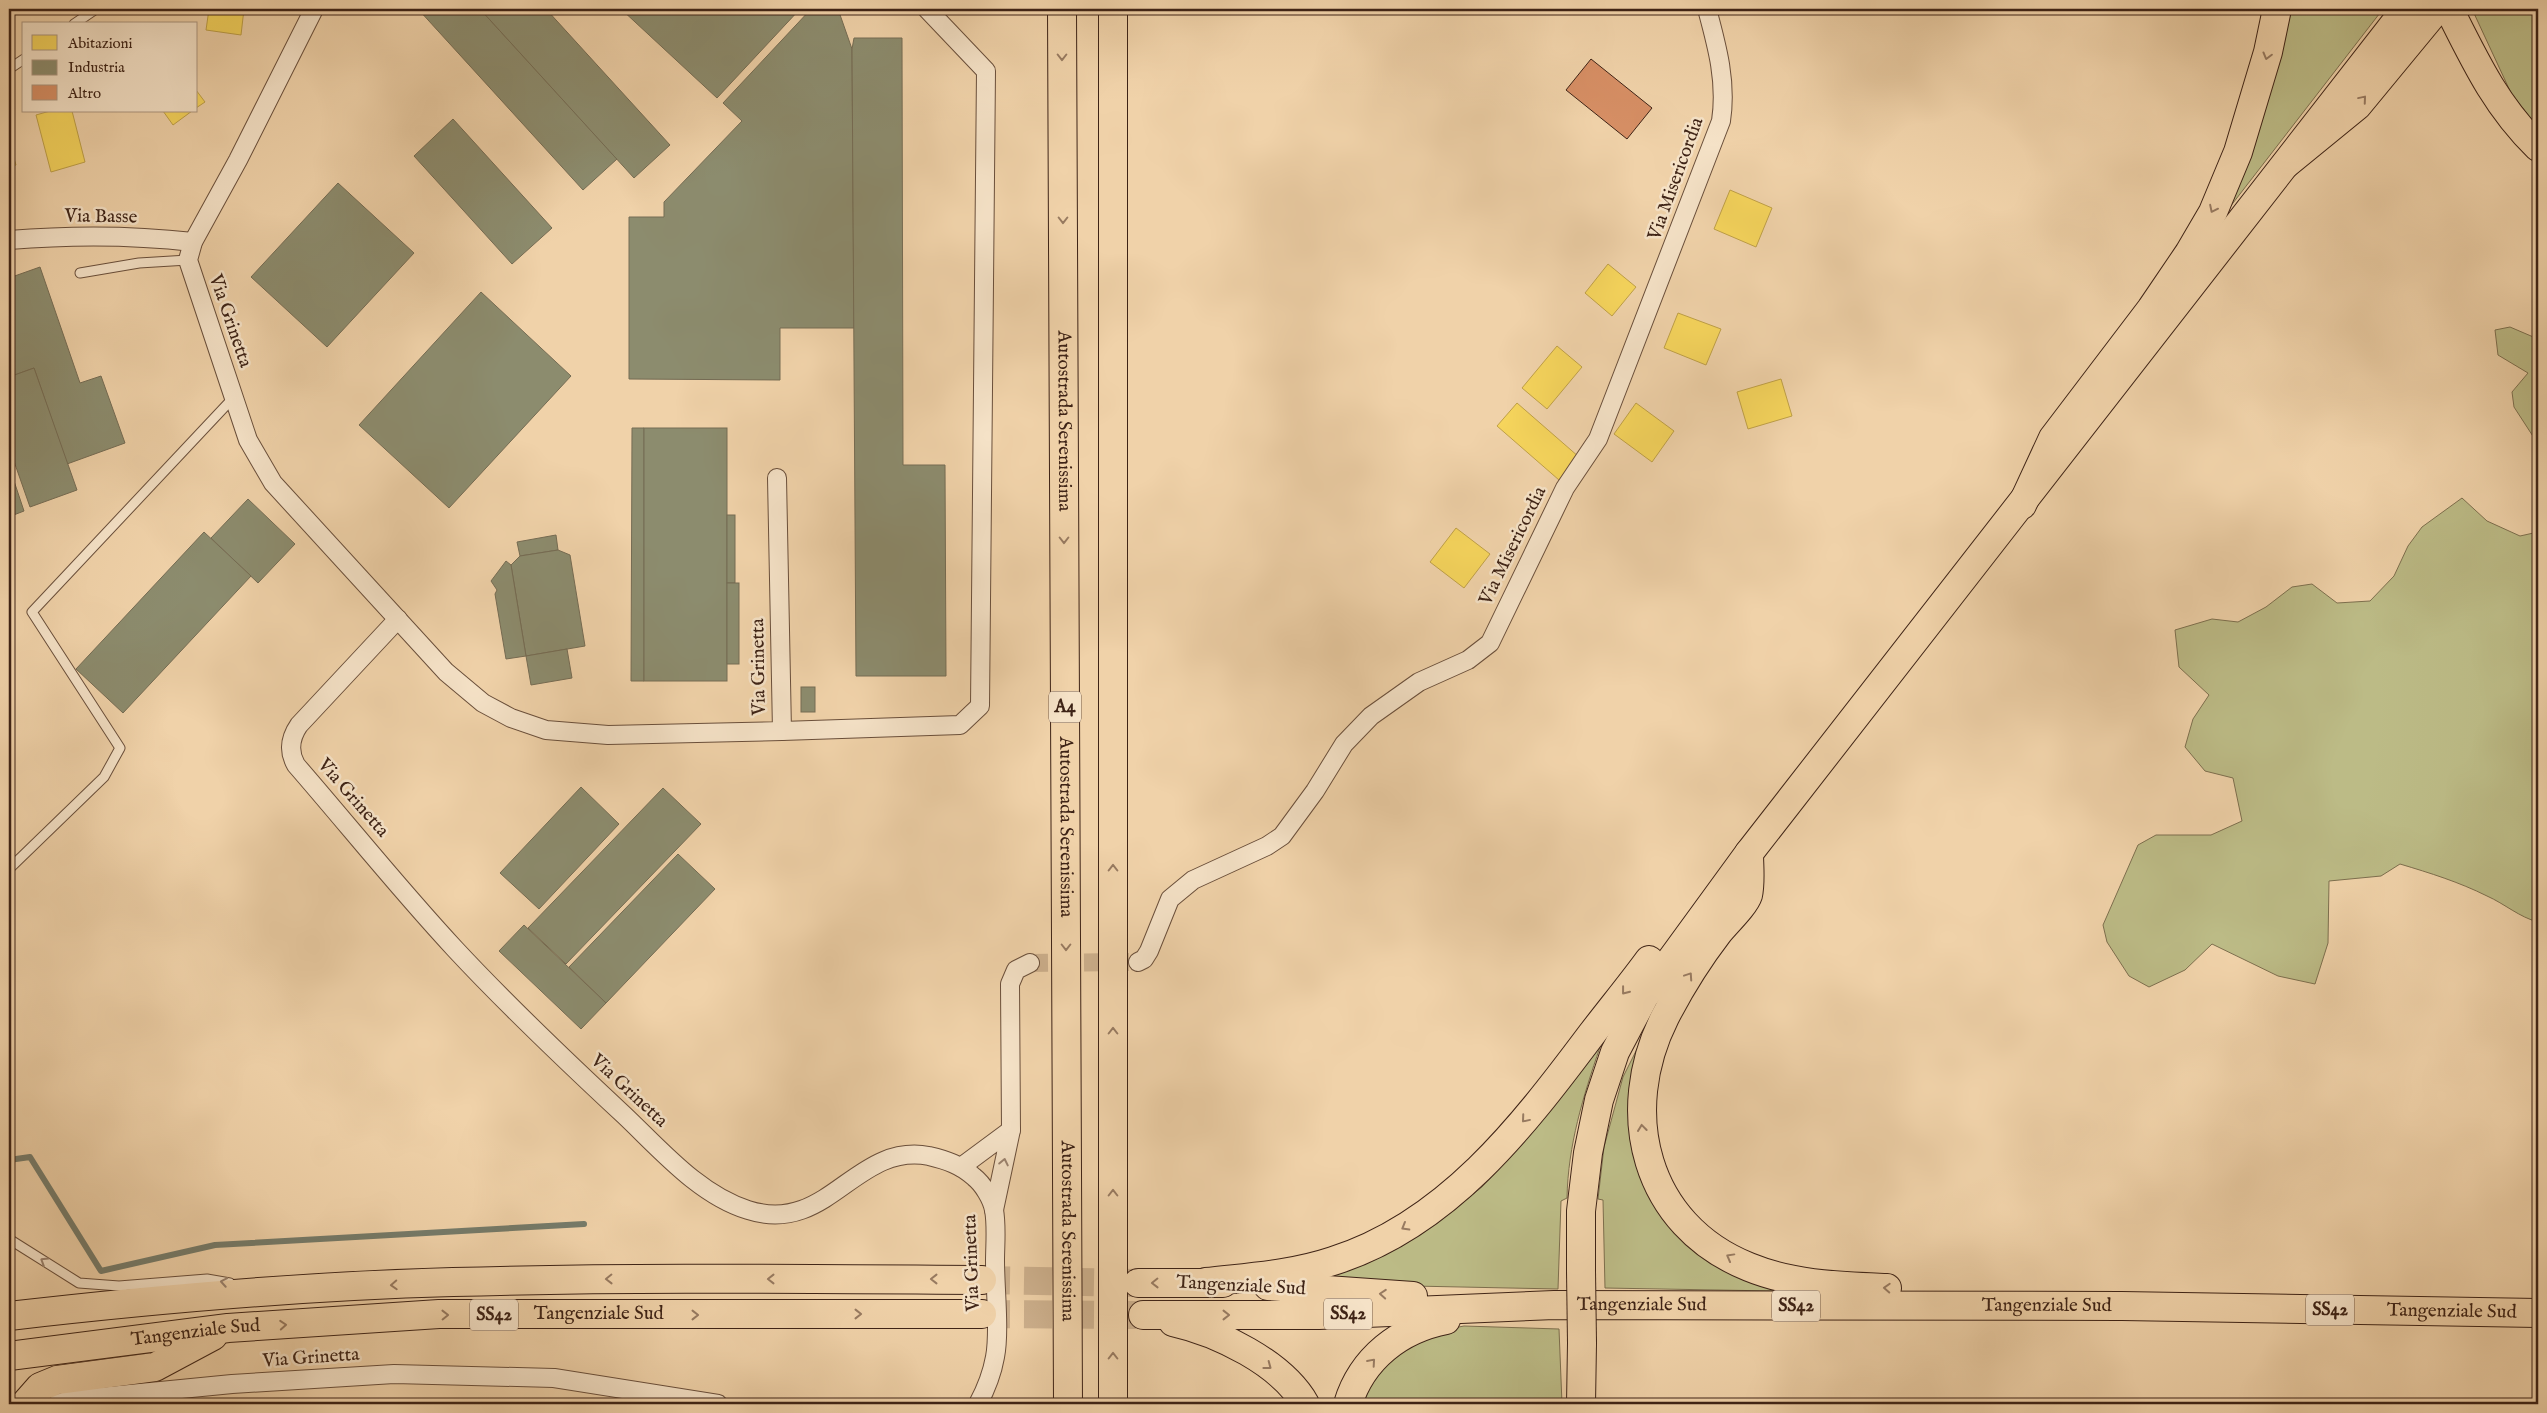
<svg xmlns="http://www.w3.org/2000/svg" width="2547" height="1413" viewBox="0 0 2547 1413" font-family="'IM FELL English',serif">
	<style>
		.green { fill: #bcbb86; stroke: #7d6f4e }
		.homes { fill: #f6d55c; stroke: #bfa047 }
		.industry { fill: #8c8c6e; stroke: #756c54 }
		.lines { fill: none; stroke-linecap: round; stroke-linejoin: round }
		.stream { stroke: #767c6b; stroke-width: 6 }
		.building { fill: #d78f65; stroke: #3e2316 }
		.minor-tunnel { stroke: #ccaf8c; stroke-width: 18; stroke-dasharray: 18 9; stroke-linecap: butt }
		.trunk-tunnel { stroke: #ccaf8c; stroke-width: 28; stroke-dasharray: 28 14; stroke-linecap: butt }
		.service-casing { stroke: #6a4f3b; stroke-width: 11 }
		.minor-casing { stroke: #6a4f3b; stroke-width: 20 }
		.trunk-casing { stroke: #3e2316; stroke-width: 30 }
		.motorway-casing { stroke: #3e2316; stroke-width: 30 }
		.service { stroke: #f5e2c7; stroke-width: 9 }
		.minor { stroke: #f5e2c7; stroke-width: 18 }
		.trunk { stroke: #f0d2a9; stroke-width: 28 }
		.motorway { stroke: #f0d2a9; stroke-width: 28 }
		.trunk-bridge-casing { stroke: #3e2316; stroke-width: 30; stroke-linecap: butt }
		.trunk-bridge { stroke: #f0d2a9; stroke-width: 28 }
		.oneway { stroke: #977a60 }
		.oneway2 { stroke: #9a826e }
		.labels { text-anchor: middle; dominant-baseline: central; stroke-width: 5; stroke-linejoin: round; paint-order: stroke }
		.shield { fill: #f5e2c7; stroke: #755c4b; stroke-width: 1 }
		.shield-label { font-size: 18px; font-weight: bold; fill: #3e2316 }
		.street-label { font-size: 19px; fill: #3e2316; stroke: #f5e2c7 }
	</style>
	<rect width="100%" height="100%" fill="#f0d2a9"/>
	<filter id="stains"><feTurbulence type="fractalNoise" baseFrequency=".004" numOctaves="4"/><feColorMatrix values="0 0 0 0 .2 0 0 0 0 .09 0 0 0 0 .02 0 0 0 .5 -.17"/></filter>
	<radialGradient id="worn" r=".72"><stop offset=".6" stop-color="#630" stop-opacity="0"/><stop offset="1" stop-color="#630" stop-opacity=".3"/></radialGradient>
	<!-- green -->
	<g class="green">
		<polygon points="2283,9 2383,9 2216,225"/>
		<polygon points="2472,9 2538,9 2538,128 2511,93"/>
		<polygon points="2510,327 2538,339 2538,444 2514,407 2512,392 2528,373 2498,355 2495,330"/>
		<path d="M2462 498 2487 521 2520 536 2538 532V922C2519 917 2505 904 2487 896 2459 882 2430 873 2400 864L2381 876 2329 881 2328 943 2315 984 2278 976 2212 944 2185 970 2149 987 2129 976 2107 942 2103 925 2138 845 2156 835H2211L2242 821 2233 778 2205 771 2185 747 2193 719 2209 695 2179 667 2175 630 2212 619 2238 622 2266 607 2292 587 2312 584 2337 603 2370 601 2394 576 2408 546 2422 527Z"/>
		<polygon points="1641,1041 1641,1167 1774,1291 1605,1288 1603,1200 1598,1199 1604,1147 1623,1077"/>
		<path d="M1600 1047C1583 1097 1568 1145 1567 1198L1561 1201 1558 1289 1316 1284 1297 1278 1386 1251 1444 1217 1482 1187 1513 1154Z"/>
		<polygon points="1464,1326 1559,1329 1562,1404 1357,1404 1384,1359 1438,1331"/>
	</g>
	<!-- homes -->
	<g class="homes">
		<polygon points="209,9 244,9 241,35 206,30"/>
		<polygon points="196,90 205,102 196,108"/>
		<polygon points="50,111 72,111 85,162 51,172 36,115"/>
		<polygon points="163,111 192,111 173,125"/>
		<polygon points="9,142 16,165 9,167"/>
		<polygon points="1730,190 1772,208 1756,247 1714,229"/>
		<polygon points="1608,264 1636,287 1612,316 1585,293"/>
		<polygon points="1678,313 1721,329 1706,365 1664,348"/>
		<polygon points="1557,346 1582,367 1547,409 1522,388"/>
		<polygon points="1781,379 1792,416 1748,429 1737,392"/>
		<polygon points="1517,403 1579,457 1559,480 1497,426"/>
		<polygon points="1636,403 1674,431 1652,462 1614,434"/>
		<polygon points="1456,528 1490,554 1464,588 1430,562"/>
	</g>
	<!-- industry -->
	<g class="industry">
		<polygon points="418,9 480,9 617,159 583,190"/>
		<polygon points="480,9 546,9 670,145 634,178"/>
		<polygon points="621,9 800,9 717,98"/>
		<polygon points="811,9 838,9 852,49 854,328 780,328 780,380 629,379 629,217 664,217 664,202 742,121 723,103"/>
		<polygon points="854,38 902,38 903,465 945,465 946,676 856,676 852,49"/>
		<polygon points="453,119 552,228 512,264 414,156"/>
		<polygon points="338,183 414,253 327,347 251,277"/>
		<polygon points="40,267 80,383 101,376 125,443 67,464 34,368 9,377 9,278"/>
		<polygon points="481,292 571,376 449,508 359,425"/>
		<polygon points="34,368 77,490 30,507 9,447 9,377"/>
		<polygon points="632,428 644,428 644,681 631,681"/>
		<rect x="644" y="428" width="83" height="253"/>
		<polygon points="9,466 24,511 11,516 9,512"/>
		<polygon points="248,499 295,544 258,583 211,538"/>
		<rect x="727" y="515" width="8" height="68"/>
		<polygon points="204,532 251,576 123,713 76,669"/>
		<polygon points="556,535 558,550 520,556 517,542"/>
		<polygon points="558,550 570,555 585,646 526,656 511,565 520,556"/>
		<polygon points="506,561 511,565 526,656 506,659 495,594 497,590 491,581"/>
		<rect x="727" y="583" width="12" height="81"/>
		<polygon points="567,649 572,678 531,685 526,656"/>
		<rect x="801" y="687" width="14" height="25"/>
		<polygon points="581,787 619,824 539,909 500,873"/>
		<polygon points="663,788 701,824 566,964 528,928"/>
		<polygon points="678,854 715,889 606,1003 569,967"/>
		<polygon points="524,925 606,1003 581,1029 499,951"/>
	</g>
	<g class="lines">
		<!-- stream -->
		<polyline class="stream" points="9,1160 30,1157 101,1271 215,1245 584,1224"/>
	</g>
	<!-- building -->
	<polygon class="building" points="1591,59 1652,108 1627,139 1566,90"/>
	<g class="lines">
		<!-- minor-tunnel -->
		<polyline class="minor-tunnel" points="1030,963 1138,962"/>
		<!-- trunk-tunnel -->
		<g class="trunk-tunnel">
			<polyline points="982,1280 1137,1283"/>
			<polyline points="982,1314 1143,1315"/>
		</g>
		<defs>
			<g id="service">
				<polyline points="74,24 96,9"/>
				<polyline points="9,69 24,59"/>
				<polyline points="80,273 139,263 188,260"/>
				<polyline points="9,869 104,777 120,748 32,612 234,397"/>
				<polyline points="9,1239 79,1283 119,1286 207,1279 230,1283"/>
			</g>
			<g id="minor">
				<polyline points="314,9 238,160 193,242 188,260 248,440 273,483 446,672 483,703 511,718 546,730 608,735 782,731 777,478"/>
				<path d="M9 240C69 235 133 235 193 242"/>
				<path d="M398 619 299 725C290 738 288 751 296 765 349 826 400 890 455 949 508 1006 566 1061 624 1115 660 1149 699 1195 748 1210 828 1236 855 1142 929 1156 946 1160 961 1165 974 1177 983 1184 992 1199 994 1210 997 1226 995 1245 995 1261 995 1288 1000 1332 995 1357 992 1374 986 1389 978 1404"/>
				<polyline points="782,731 960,725 980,706 986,71 927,9"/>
				<path d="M1138 962 1144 959 1149 951 1170 899 1193 880 1267 846 1282 836 1315 791 1344 744 1371 716 1419 682 1468 660 1490 643 1565 488 1598 439 1721 121C1727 82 1717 46 1707 9"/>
				<polyline points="1011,1130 1010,984 1016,970 1030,963"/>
				<polyline points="961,1167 1011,1130 994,1210"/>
				<polyline points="57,1404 69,1400 232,1384 394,1374 554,1378 718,1404"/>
			</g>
			<g id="trunk">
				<path d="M1749 853C1749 866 1751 882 1748 895 1745 905 1725 924 1718 933 1698 959 1680 988 1665 1017 1617 1112 1644 1225 1749 1267 1793 1285 1840 1286 1887 1288"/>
				<polyline points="1581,1271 1581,1211 1588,1153 1599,1100 1615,1052 1644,997 1749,853 2406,9"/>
				<path d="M1206 1282C1249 1277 1291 1275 1333 1261 1447 1225 1522 1127 1591 1035 1610 1010 1630 986 1649 960"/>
				<polyline points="1138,1283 1223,1283"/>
				<polyline points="1268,1286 1413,1296"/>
				<path id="s1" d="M1143 1315H1319L1554 1305 2122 1306 2538 1313"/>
				<path d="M9 1316C156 1299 305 1286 453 1282 630 1277 806 1279 982 1280"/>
				<path d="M1173 1322C1218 1332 1282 1363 1305 1404"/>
				<path id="s2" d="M9 1356 228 1328 439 1314H982"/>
				<polyline points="25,1404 40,1387 57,1380 155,1367 213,1336"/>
				<path d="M1348 1404C1362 1358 1400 1329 1446 1320"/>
				<polyline points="1581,1404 1582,1343"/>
			</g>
			<g id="motorway">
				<path id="s3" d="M1062 9 1068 1404"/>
				<polyline points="1113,9 1113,1404"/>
				<path d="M2449 9C2475 61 2496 106 2538 147"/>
				<polyline points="2286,164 2357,106 2437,9"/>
				<polyline points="2022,505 2053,438 2151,309 2189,253 2213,212 2238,152 2268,52 2277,9"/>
			</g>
		</defs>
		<!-- service casing -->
		<use href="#service" class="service-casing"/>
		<!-- minor casing -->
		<use href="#minor" class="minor-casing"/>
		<!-- trunk casing -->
		<use href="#trunk" class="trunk-casing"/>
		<!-- motorway casing -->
		<use href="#motorway" class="motorway-casing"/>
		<!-- service -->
		<use href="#service" class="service"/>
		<!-- minor -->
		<use href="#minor" class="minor"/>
		<!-- trunk -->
		<use href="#trunk" class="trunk"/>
		<!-- motorway -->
		<use href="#motorway" class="motorway"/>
		<defs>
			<polyline id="trunk-bridge" points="1581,1271 1582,1343"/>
		</defs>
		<!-- trunk-bridge casing -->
		<use href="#trunk-bridge" class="trunk-bridge-casing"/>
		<!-- trunk-bridge -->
		<use href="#trunk-bridge" class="trunk-bridge"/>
	</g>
	<!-- one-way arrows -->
	<defs><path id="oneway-chevron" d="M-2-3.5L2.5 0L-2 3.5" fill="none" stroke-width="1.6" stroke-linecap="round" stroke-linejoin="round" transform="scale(1.25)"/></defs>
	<g class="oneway">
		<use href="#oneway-chevron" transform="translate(2267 56) rotate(105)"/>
		<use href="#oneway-chevron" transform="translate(1062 57) rotate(90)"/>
		<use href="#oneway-chevron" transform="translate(2363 99) rotate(-50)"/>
		<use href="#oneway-chevron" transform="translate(2213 209) rotate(116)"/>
		<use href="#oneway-chevron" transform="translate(1063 220) rotate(90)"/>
		<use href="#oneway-chevron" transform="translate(1064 540) rotate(90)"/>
		<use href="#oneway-chevron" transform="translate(1113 868) rotate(-90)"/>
		<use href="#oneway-chevron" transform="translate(1066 947) rotate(90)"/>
		<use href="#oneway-chevron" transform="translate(1689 976) rotate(-56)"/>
		<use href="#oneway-chevron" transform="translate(1625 991) rotate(128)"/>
		<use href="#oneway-chevron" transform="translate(1113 1031) rotate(-90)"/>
		<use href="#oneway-chevron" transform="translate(1525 1119) rotate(130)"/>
		<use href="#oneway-chevron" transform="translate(1642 1128) rotate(-97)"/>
		<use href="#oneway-chevron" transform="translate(1113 1193) rotate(-90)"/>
		<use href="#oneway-chevron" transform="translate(1405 1227) rotate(150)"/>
		<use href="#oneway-chevron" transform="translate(1730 1257) rotate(-151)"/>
		<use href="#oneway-chevron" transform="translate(609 1279) rotate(179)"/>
		<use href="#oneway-chevron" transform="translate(771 1279) rotate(-180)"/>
		<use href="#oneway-chevron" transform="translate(934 1279) rotate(-180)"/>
		<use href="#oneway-chevron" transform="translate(1155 1283) rotate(179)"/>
		<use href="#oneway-chevron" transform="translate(394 1285) rotate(177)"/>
		<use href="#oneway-chevron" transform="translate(1887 1288) rotate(-177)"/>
		<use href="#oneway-chevron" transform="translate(1383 1294) rotate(-176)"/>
		<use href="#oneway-chevron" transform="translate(858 1314)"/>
		<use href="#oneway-chevron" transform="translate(445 1315) rotate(-1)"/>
		<use href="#oneway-chevron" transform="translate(695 1315)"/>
		<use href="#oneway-chevron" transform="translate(1226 1315)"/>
		<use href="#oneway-chevron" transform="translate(283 1325) rotate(-4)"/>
		<use href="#oneway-chevron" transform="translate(1113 1356) rotate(-90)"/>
		<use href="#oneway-chevron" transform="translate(1372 1362) rotate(-49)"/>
		<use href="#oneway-chevron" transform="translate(1268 1366) rotate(37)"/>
	</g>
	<g class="oneway2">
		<use href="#oneway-chevron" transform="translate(1004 1162) rotate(-78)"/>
		<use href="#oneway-chevron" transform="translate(44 1261) rotate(-148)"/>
		<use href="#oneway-chevron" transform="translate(224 1282) rotate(-170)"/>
	</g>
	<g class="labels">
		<!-- shield labels -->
		<g class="shield">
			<rect x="1049" y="691.5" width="32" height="31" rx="4"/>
			<rect x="1772" y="1290.5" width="48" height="31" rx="4"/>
			<rect x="2306" y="1294.5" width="48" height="31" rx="4"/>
			<rect x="1324" y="1298.5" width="48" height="31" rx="4"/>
			<rect x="470" y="1299.5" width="48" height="31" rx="4"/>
		</g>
		<g class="shield-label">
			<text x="1065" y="707">A4</text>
			<text x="1796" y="1306">SS42</text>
			<text x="2330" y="1310">SS42</text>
			<text x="1348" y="1314">SS42</text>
			<text x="494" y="1315">SS42</text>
		</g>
		<!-- street labels -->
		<g class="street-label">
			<text transform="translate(1676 179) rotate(-70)">Via Misericordia</text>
			<text transform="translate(101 217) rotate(1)">Via Basse</text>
			<text transform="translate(230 321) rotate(71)">Via Grinetta</text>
			<text stroke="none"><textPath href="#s3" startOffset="412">Autostrada Serenissima</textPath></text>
			<text transform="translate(1513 546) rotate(-64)">Via Misericordia</text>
			<text transform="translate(759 667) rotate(-91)">Via Grinetta</text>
			<text transform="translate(353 798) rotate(49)">Via Grinetta</text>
			<text stroke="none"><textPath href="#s3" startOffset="818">Autostrada Serenissima</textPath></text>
			<text transform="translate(629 1091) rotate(43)">Via Grinetta</text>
			<text stroke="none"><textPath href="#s3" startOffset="1222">Autostrada Serenissima</textPath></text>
			<text transform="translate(972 1263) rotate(-92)">Via Grinetta</text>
			<text transform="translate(1241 1286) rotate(3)">Tangenziale Sud</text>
			<text stroke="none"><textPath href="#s1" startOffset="499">Tangenziale Sud</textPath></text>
			<text stroke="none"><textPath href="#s1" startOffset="904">Tangenziale Sud</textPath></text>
			<text stroke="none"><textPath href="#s1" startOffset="1309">Tangenziale Sud</textPath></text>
			<text stroke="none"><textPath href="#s2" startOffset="592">Tangenziale Sud</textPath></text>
			<text stroke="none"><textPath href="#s2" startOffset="188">Tangenziale Sud</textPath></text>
			<text transform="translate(311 1358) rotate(-4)">Via Grinetta</text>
		</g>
	</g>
	<!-- margin -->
	<rect width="2547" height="1413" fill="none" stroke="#f0d2a9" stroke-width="30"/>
	<rect x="10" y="10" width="2527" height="1393" fill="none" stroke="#3e2316" stroke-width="2.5"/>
	<rect x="15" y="15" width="2517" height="1383" fill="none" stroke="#3e2316"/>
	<!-- legend -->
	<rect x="22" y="22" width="175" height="90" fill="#f5e2c7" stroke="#ac9680"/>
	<rect x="32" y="35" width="25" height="15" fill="#f6d55c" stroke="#ac9680"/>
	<text x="68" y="48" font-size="15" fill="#3e2316">Abitazioni</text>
	<rect x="32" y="60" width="25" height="15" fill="#8c8c6e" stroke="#ac9680"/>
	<text x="68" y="72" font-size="15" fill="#3e2316">Industria</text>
	<rect x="32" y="85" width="25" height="15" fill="#d78f65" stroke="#ac9680"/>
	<text x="68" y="98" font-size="15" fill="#3e2316">Altro</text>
	<rect width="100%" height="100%" filter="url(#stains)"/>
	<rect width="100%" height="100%" fill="url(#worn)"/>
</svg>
